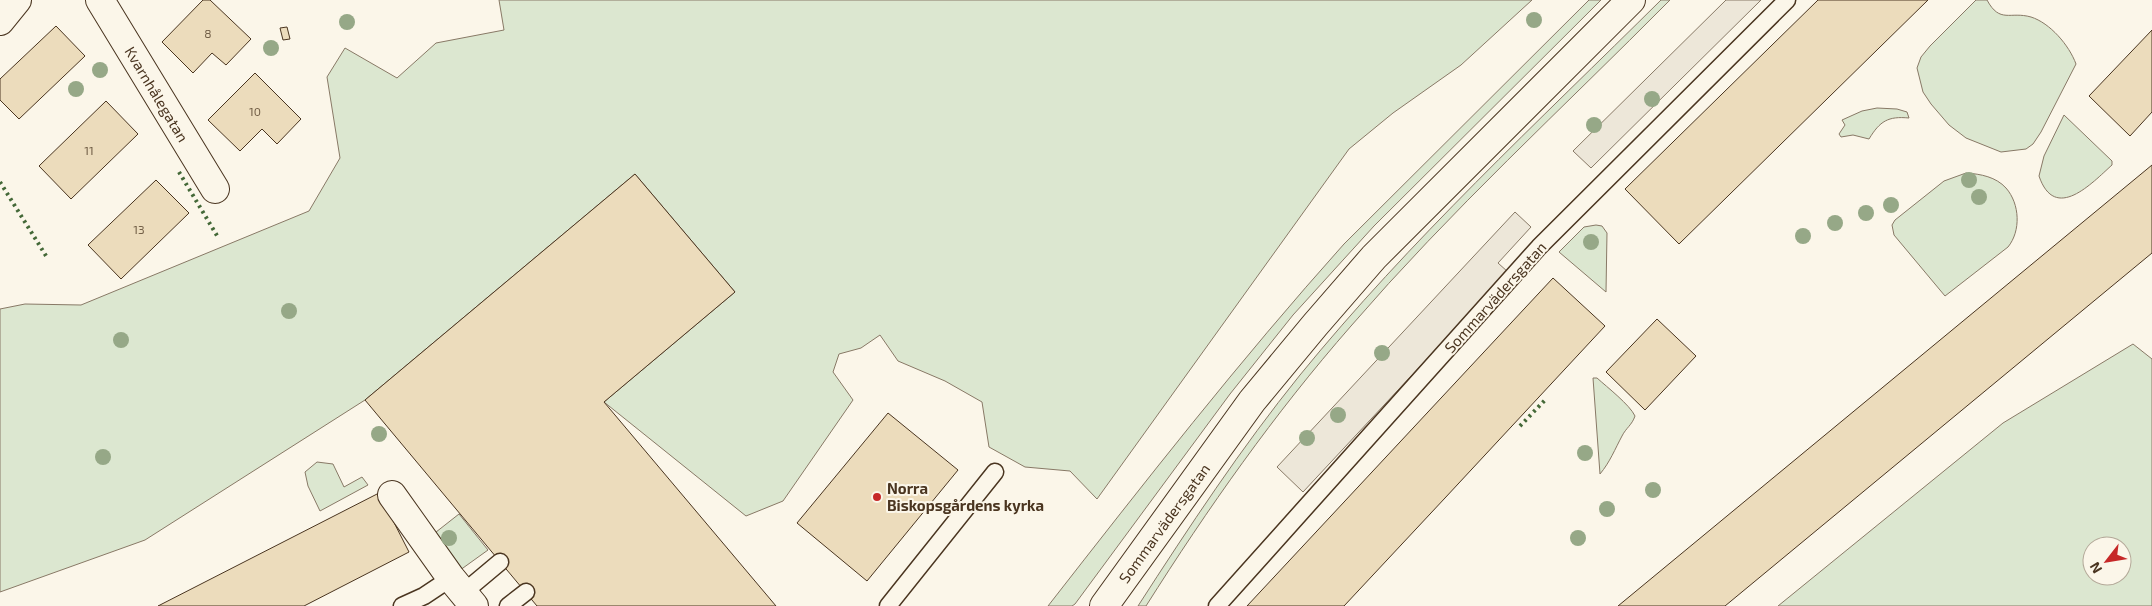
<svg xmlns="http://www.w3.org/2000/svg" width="2152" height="606" viewBox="0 0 2152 606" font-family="'Exo 2',sans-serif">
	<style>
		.green { fill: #dce7d0; stroke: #887966; fill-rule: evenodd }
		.parking { fill: #ede7d9; stroke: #887966 }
		.building { fill: #ecdcbc; stroke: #4a3520 }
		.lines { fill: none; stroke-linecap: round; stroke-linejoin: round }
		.service-casing { stroke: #4a3520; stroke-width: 19 }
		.minor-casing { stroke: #4a3520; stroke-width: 30 }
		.tertiary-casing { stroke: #4a3520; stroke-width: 30 }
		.service { stroke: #fbf6e9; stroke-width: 16 }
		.minor { stroke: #fbf6e9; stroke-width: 28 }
		.tertiary { stroke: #fbf6e9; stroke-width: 28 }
		.hedge { stroke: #436837; stroke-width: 4; stroke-dasharray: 2.5 4; stroke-linecap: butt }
		.tree { fill: #96a887 }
		.poi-dot { fill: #c62828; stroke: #fbf6e9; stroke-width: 2 }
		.labels { text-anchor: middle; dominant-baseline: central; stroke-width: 4; stroke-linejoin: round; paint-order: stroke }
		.number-label { font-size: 12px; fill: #725f47 }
		.street-label { font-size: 15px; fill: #4a3520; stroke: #fbf6e9 }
		.poi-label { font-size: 15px; font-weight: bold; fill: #4a3520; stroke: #fbf6e9; text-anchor: start }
	</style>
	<rect width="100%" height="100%" fill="#fbf6e9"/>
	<!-- green -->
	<g class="green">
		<polygon points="499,0 1532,0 1461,65 1393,113 1349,149 1097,499 1070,471 1025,467 989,447 982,402 945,381 898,361 880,335 861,348 839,354 833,372 853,400 783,501 746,516 604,402 735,292 635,174 365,400 145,540 0,592 0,309 25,304 81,305 309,211 340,158 327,77 345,48 397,78 436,43 504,30"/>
		<path d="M1589 0H1601L1374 226 1293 315 1230 394 1075 604 1072 606H1048C1144 483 1240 360 1344 244Z"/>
		<path d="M1661 0H1670C1563 108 1450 211 1351 326 1274 414 1208 508 1146 606H1138C1189 527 1241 448 1300 375 1410 240 1538 122 1661 0Z"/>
		<path d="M1976 0H1987C2000 24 2010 11 2031 17 2050 23 2069 45 2076 64L2041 132 2033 144 2026 149 2001 152 1966 138 1949 125 1931 104 1923 92 1917 68 1921 57 1930 46Z"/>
		<path d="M1877 108 1897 109 1907 112 1909 118C1888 116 1880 121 1869 139L1853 135 1841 137 1839 134 1845 125 1842 120 1862 111Z"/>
		<path d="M2064 115 2112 161V165C2092 183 2055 223 2039 176L2044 156Z"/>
		<path d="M1966 173C1981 174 1996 177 2006 188 2020 204 2021 231 2008 247L1945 296 1894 235 1892 225 1895 220 1944 181Z"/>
		<polygon points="1596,225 1602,226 1607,233 1606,292 1559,252 1584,227"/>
		<path d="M2133 344 2152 359V606H1778L2003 423ZM2092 546H2122V576H2092Z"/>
		<path d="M1593 378H1597C1607 387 1630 405 1635 416 1632 425 1626 428 1622 436 1615 449 1610 462 1600 474Z"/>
		<polygon points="317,462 333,464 344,487 362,477 368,485 320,511 308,486 305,472"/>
		<polygon points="459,514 488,550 456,573 431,536"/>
	</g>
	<!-- parking -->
	<g class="parking">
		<polygon points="1726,0 1761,0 1591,168 1573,151"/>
		<polygon points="1515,212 1531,227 1498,263 1508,272 1303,492 1277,467"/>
	</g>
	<!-- building -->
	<g class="building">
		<polygon points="203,0 210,0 251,39 226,65 212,53 193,73 162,42"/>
		<polygon points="1818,0 1928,0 1679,244 1625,189"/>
		<polygon points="56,26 85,56 19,119 0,100 0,79"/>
		<polygon points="287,27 290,39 283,40 280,28"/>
		<polygon points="2152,30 2152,112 2130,136 2089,96"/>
		<polygon points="255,73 301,119 277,144 262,129 240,151 208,120"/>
		<polygon points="106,101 138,134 71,199 39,166"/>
		<polygon points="2152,165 2152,253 1725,606 1618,606"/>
		<polygon points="635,174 735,292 604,402 776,606 537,606 365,400"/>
		<polygon points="156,180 189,213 121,279 88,245"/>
		<polygon points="1553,278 1605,326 1445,498 1344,606 1247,606"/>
		<polygon points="1657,319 1696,356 1645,410 1606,372"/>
		<polygon points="888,413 958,470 867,581 797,523"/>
		<polygon points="379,493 409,552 304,606 158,606"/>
	</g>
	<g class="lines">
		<defs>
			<g id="service">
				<polyline points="463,593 500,562"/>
				<polyline points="402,606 424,596 451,578"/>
				<polyline points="508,606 526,592"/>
				<polyline points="888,606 995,472"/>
				<polyline points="1217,606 1539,247 1787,0"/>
			</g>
			<g id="minor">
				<polyline points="100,0 215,189"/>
				<polyline points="0,21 17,0"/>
				<polyline points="392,495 451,578 474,606"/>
			</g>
			<polyline id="tertiary" points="1104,606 1252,401 1315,325 1374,257 1631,0"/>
		</defs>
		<!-- service casing -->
		<use href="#service" class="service-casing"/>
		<!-- minor casing -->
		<use href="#minor" class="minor-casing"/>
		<!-- tertiary casing -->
		<use href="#tertiary" class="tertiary-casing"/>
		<!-- service -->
		<use href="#service" class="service"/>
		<!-- minor -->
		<use href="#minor" class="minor"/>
		<!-- tertiary -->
		<use href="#tertiary" class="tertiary"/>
		<!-- hedge -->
		<g class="hedge">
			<polyline points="179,172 219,239"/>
			<polyline points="0,182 48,259"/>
			<polyline points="1520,426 1546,399"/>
		</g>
	</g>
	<!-- trees -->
	<g class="tree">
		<circle cx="1534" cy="20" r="8"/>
		<circle cx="347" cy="22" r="8"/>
		<circle cx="271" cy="48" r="8"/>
		<circle cx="100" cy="70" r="8"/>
		<circle cx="76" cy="89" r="8"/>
		<circle cx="1652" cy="99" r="8"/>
		<circle cx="1594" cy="125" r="8"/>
		<circle cx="1969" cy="180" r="8"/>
		<circle cx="1979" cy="197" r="8"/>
		<circle cx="1891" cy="205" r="8"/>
		<circle cx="1866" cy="213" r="8"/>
		<circle cx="1835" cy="223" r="8"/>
		<circle cx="1803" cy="236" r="8"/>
		<circle cx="1591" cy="242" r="8"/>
		<circle cx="289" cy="311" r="8"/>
		<circle cx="121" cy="340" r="8"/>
		<circle cx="1382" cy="353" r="8"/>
		<circle cx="1338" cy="415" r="8"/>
		<circle cx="379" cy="434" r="8"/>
		<circle cx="1307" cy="438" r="8"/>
		<circle cx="1585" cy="453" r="8"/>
		<circle cx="103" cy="457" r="8"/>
		<circle cx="1653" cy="490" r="8"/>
		<circle cx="1607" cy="509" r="8"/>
		<circle cx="449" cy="538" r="8"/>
		<circle cx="1578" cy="538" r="8"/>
	</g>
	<!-- markers -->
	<circle class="poi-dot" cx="877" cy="497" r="5"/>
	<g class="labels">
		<!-- number labels -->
		<g class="number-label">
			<text x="208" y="33">8</text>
			<text x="255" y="111">10</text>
			<text x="89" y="150">11</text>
			<text x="139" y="229">13</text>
		</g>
		<!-- street labels -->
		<g class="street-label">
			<text transform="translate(157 94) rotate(59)">Kvarnhålegatan</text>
			<text transform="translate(1495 297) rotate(-48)">Sommarvädersgatan</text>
			<text transform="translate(1164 523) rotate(-54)">Sommarvädersgatan</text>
		</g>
		<!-- poi labels -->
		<g class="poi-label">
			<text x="887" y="488">Norra<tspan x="887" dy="17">Biskopsgårdens kyrka</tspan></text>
		</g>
	</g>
	<!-- north arrow -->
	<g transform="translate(2107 561) rotate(239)"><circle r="24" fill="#fbf6e9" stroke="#b4a999"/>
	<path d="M0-4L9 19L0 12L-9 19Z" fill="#c62828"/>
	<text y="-8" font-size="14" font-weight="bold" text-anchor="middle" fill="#4a3520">N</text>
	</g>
</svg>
